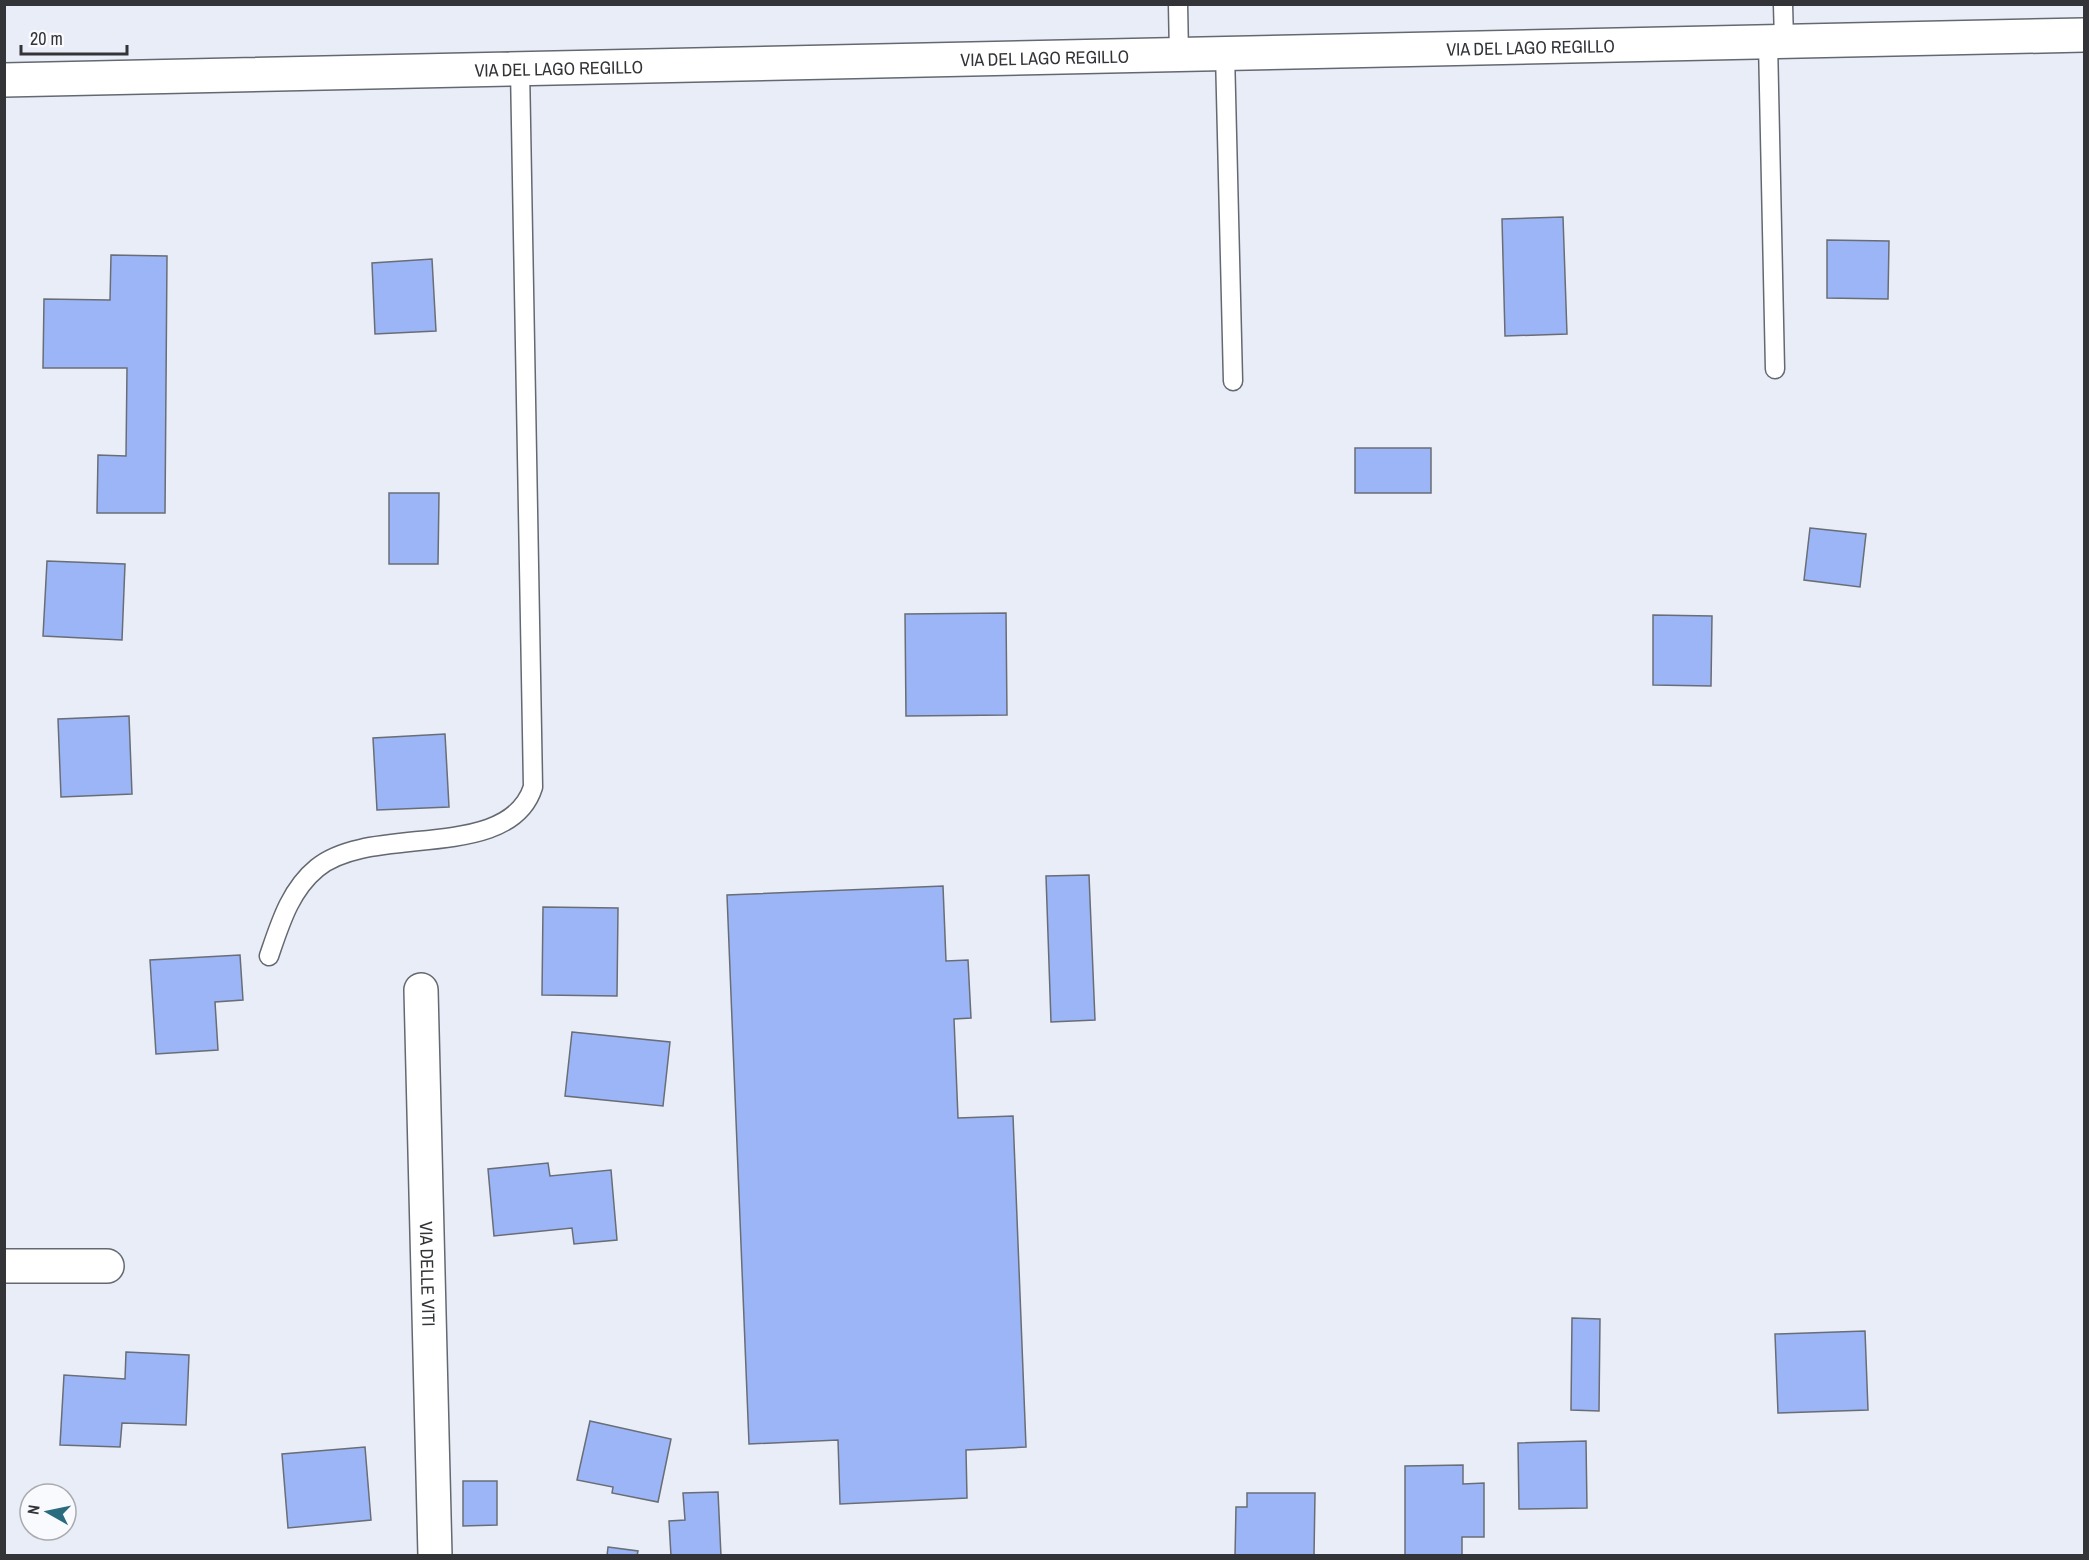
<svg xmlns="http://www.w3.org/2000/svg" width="2089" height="1560" viewBox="0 0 2089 1560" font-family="'Archivo Narrow',sans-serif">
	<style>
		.building { fill: #9bb5f7; stroke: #696d75; stroke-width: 1.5 }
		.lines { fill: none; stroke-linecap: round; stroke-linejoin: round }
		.service-casing { stroke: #646870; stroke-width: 21 }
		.minor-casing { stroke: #646870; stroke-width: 36 }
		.service { stroke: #fff; stroke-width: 18 }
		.minor { stroke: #fff; stroke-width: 33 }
		.labels { text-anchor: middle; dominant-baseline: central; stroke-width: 4.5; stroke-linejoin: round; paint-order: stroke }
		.street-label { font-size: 18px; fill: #323438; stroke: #f8fafe }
	</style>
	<rect width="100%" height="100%" fill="#e9edf7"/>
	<!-- building -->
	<g class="building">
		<polygon points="1563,217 1567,334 1505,336 1502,219"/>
		<polygon points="1827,240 1889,241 1888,299 1827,298"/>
		<polygon points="111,255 167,256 165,513 97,513 98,455 126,456 127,368 43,368 44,299 110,300"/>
		<polygon points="432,259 436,331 375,334 372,263"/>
		<rect x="1355" y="448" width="76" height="45"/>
		<polygon points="389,493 439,493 438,564 389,564"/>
		<polygon points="1810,528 1866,534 1860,587 1804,580"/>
		<polygon points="47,561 125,564 122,640 43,636"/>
		<polygon points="1006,613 1007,715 906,716 905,614"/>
		<polygon points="1653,615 1712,616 1711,686 1653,685"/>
		<polygon points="129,716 132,794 61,797 58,719"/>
		<polygon points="445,734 449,807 377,810 373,738"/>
		<polygon points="1089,875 1095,1020 1051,1022 1046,876"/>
		<polygon points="943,886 946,961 968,960 971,1018 954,1019 958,1118 1013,1116 1026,1447 966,1450 967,1498 840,1504 838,1440 749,1444 727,895"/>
		<polygon points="543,907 618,908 617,996 542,995"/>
		<polygon points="240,955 243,1000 215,1002 218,1050 156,1054 150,960"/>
		<polygon points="572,1032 670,1042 663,1106 565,1096"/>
		<polygon points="548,1163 550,1176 611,1170 617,1240 574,1244 572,1228 494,1236 488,1169"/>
		<polygon points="1572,1318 1600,1319 1599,1411 1571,1410"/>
		<polygon points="1865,1331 1868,1410 1778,1413 1775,1334"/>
		<polygon points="126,1352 189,1355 186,1425 122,1423 120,1447 60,1445 64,1375 125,1379"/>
		<polygon points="590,1421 671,1439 658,1502 612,1493 613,1487 577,1480"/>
		<polygon points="1586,1441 1587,1508 1519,1509 1518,1443"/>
		<polygon points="365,1447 371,1520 288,1528 282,1454"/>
		<polygon points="1463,1465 1463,1484 1484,1483 1484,1537 1462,1537 1462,1556 1405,1556 1405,1466"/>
		<polygon points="463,1481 497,1481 497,1525 463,1526"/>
		<polygon points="718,1492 721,1556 671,1556 669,1521 685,1520 683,1493"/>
		<polygon points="1247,1493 1315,1493 1314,1556 1235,1556 1236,1507 1247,1507"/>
		<polygon points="608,1547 638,1551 637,1556 607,1556"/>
	</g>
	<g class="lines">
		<defs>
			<g id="service">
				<polyline points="1178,4 1179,55"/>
				<polyline points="1783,4 1784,41"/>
				<polyline points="1768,42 1775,369"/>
				<polyline points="1225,53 1233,381"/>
				<path d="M269 956C280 924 290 890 317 868 371 823 509 863 533 787L520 68"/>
			</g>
			<g id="minor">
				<path id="s1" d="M4 80 2084 35"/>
				<path id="s2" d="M421 990 435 1556"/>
				<polyline points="4,1266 107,1266"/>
			</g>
		</defs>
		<!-- service casing -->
		<use href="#service" class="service-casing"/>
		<!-- minor casing -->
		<use href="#minor" class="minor-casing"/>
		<!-- service -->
		<use href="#service" class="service"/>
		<!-- minor -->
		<use href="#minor" class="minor"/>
	</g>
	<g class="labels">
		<!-- street labels -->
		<g class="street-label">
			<text stroke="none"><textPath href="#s1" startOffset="1527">VIA DEL LAGO REGILLO</textPath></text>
			<text stroke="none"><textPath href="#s1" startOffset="1041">VIA DEL LAGO REGILLO</textPath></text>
			<text stroke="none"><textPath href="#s1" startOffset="555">VIA DEL LAGO REGILLO</textPath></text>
			<text stroke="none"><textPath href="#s2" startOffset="284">VIA DELLE VITI</textPath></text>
		</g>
	</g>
	<!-- border -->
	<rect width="2089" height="1560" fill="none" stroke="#323438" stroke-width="12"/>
	<!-- north arrow -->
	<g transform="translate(48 1512) rotate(279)"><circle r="28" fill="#f8fafe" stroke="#a9abaf" stroke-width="1.5"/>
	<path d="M0-4.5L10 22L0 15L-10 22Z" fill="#2a6b7f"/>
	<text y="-9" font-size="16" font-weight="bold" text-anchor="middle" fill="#323438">N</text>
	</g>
	<!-- scale -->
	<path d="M21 45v9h106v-9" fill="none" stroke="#323438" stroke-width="3"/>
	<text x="30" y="45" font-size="18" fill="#323438" stroke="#f8fafe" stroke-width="4.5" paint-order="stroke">20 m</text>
</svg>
